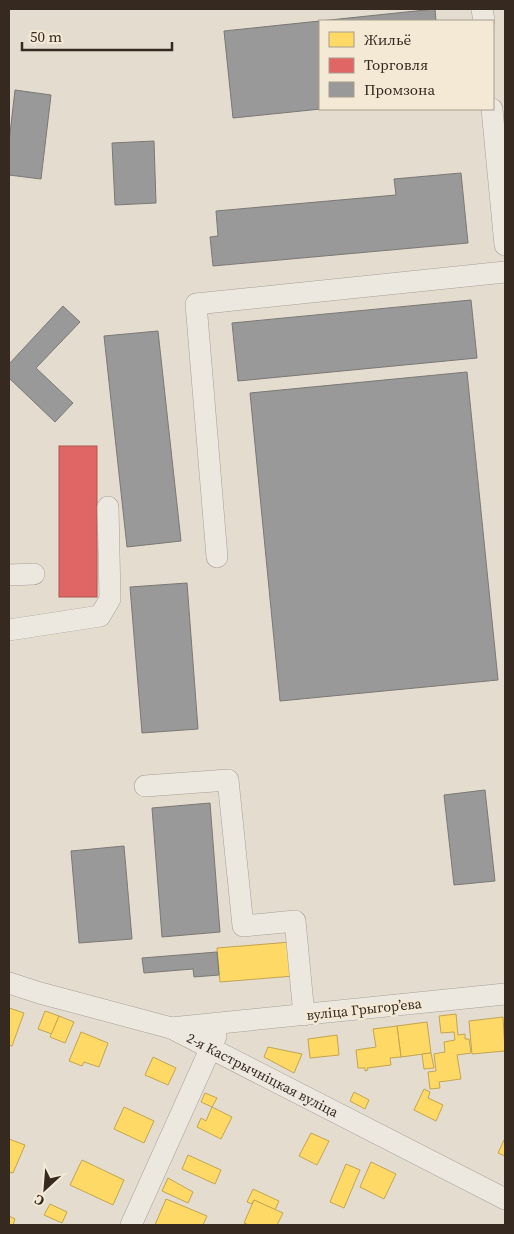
<svg xmlns="http://www.w3.org/2000/svg" width="514" height="1234" viewBox="0 0 514 1234" font-family="'Source Serif 4',serif">
	<style>
		.homes { fill: #ffd966; stroke: #c3a451 }
		.shops { fill: #e06666; stroke: #ad5451 }
		.industry { fill: #999; stroke: #7b7875 }
		.lines { fill: none; stroke-linecap: round; stroke-linejoin: round }
		.minor-casing { stroke: #a8a198; stroke-width: 22 }
		.minor { stroke: #ece7df; stroke-width: 21 }
		.labels { text-anchor: middle; dominant-baseline: central; stroke-width: 5; stroke-linejoin: round; paint-order: stroke }
		.street-label { font-size: 14px; fill: #362a20; stroke: #f3e9d5 }
	</style>
	<rect width="100%" height="100%" fill="#e3dccf"/>
	<!-- homes -->
	<g class="homes">
		<polygon points="291,942 294,976 220,982 217,948"/>
		<polygon points="9,1008 24,1013 12,1046 9,1045"/>
		<polygon points="45,1011 59,1016 52,1034 38,1029"/>
		<polygon points="456,1014 458,1035 465,1034 465,1039 469,1039 471,1053 457,1055 461,1079 439,1082 440,1088 430,1089 428,1072 436,1071 434,1054 445,1052 444,1042 455,1040 454,1032 441,1033 439,1016"/>
		<polygon points="59,1016 74,1022 65,1043 50,1037"/>
		<polygon points="503,1017 505,1051 472,1054 469,1021"/>
		<polygon points="427,1022 431,1053 401,1057 397,1026"/>
		<polygon points="397,1026 401,1057 390,1058 391,1065 367,1068 368,1070 365,1071 365,1068 358,1068 356,1050 376,1047 373,1029"/>
		<polygon points="81,1032 108,1043 99,1067 84,1062 82,1066 69,1061"/>
		<polygon points="337,1035 339,1055 310,1058 308,1039"/>
		<polygon points="268,1047 302,1054 294,1073 264,1057"/>
		<polygon points="431,1053 434,1068 424,1069 422,1054"/>
		<polygon points="153,1057 176,1068 168,1085 145,1075"/>
		<polygon points="424,1089 430,1092 428,1098 443,1105 436,1121 414,1110"/>
		<polygon points="354,1092 369,1100 365,1109 350,1101"/>
		<polygon points="205,1093 217,1098 212,1107 201,1102"/>
		<polygon points="124,1107 154,1121 144,1143 114,1129"/>
		<polygon points="212,1107 232,1117 221,1139 197,1127 201,1118 206,1121"/>
		<polygon points="311,1133 329,1141 317,1165 299,1156"/>
		<polygon points="505,1138 505,1156 498,1153"/>
		<polygon points="9,1139 25,1145 13,1173 9,1172"/>
		<polygon points="188,1155 221,1170 215,1184 182,1169"/>
		<polygon points="82,1160 124,1180 113,1205 70,1185"/>
		<polygon points="371,1162 396,1174 384,1199 360,1187"/>
		<polygon points="346,1164 360,1170 344,1208 330,1202"/>
		<polygon points="168,1178 193,1192 188,1203 162,1191"/>
		<polygon points="253,1189 279,1201 275,1210 254,1200 252,1204 247,1202"/>
		<polygon points="166,1199 207,1216 203,1225 155,1225"/>
		<polygon points="254,1200 283,1213 277,1225 249,1225 244,1223"/>
		<polygon points="50,1204 67,1212 62,1223 44,1215"/>
		<polygon points="9,1216 15,1219 13,1225 9,1225"/>
	</g>
	<!-- shops -->
	<rect class="shops" x="59" y="446" width="38" height="151"/>
	<!-- industry -->
	<g class="industry">
		<polygon points="435,9 436,21 320,21 321,109 233,118 224,31"/>
		<polygon points="15,90 51,95 41,179 9,175 9,142"/>
		<polygon points="154,141 156,203 115,205 112,143"/>
		<polygon points="461,173 468,243 213,266 210,237 218,236 216,211 396,195 394,179"/>
		<polygon points="471,300 477,358 238,381 232,323"/>
		<polygon points="63,306 80,322 36,368 73,403 55,422 9,378 9,364"/>
		<polygon points="158,331 181,541 127,547 104,336"/>
		<polygon points="467,372 498,680 280,701 250,393"/>
		<polygon points="187,583 198,729 142,733 130,587"/>
		<polygon points="485,790 495,881 454,885 444,795"/>
		<polygon points="210,803 220,932 162,937 152,808"/>
		<polygon points="124,846 132,939 79,943 71,851"/>
		<polygon points="217,952 219,975 194,977 193,969 144,973 142,958"/>
	</g>
	<g class="lines">
		<defs>
			<g id="minor">
				<polyline points="482,9 484,21"/>
				<polyline points="492,109 505,245"/>
				<polyline points="217,557 196,304 505,272"/>
				<polyline points="9,575 34,574"/>
				<polyline points="9,630 100,616 110,599 108,507"/>
				<polyline points="145,786 228,780 243,926 295,921 304,1015"/>
				<path id="s1" d="M9 983 40 993 171 1028 505 1199"/>
				<polyline points="171,1028 505,994"/>
				<polyline points="131,1225 216,1036"/>
			</g>
		</defs>
		<!-- minor casing -->
		<use href="#minor" class="minor-casing"/>
		<!-- minor -->
		<use href="#minor" class="minor"/>
	</g>
	<g class="labels">
		<!-- street labels -->
		<g class="street-label">
			<text transform="translate(364 1009) rotate(-6)">вуліца Грыгорʼева</text>
			<text stroke="none"><textPath href="#s1" startOffset="271">2-я Кастрычніцкая вуліца</textPath></text>
		</g>
	</g>
	<!-- border -->
	<rect width="514" height="1234" fill="none" stroke="#362a20" stroke-width="20"/>
	<!-- legend -->
	<rect x="319" y="20" width="175" height="90" fill="#f3e9d5" stroke="#a79d8d"/>
	<rect x="329" y="32" width="25" height="15" fill="#ffd966" stroke="#a79d8d"/>
	<text x="364" y="45" font-size="15" fill="#362a20">Жильё</text>
	<rect x="329" y="58" width="25" height="15" fill="#e06666" stroke="#a79d8d"/>
	<text x="364" y="70" font-size="15" fill="#362a20">Торговля</text>
	<rect x="329" y="82" width="25" height="15" fill="#999999" stroke="#a79d8d"/>
	<text x="364" y="95" font-size="15" fill="#362a20">Промзона</text>
	<!-- north arrow -->
	<g transform="translate(45 1189) rotate(206)" stroke="#f3e9d5" stroke-width="4" paint-order="stroke">
	<path d="M0-4L9 19L0 12L-9 19Z" fill="#362a20"/>
	<text y="-8" font-size="14" font-weight="bold" text-anchor="middle" fill="#362a20">С</text>
	</g>
	<!-- scale -->
	<path d="M22 42v8h150v-8" fill="none" stroke="#362a20" stroke-width="2.5"/>
	<text x="30" y="42" font-size="15" fill="#362a20" stroke="#f3e9d5" stroke-width="4" paint-order="stroke">50 m</text>
</svg>
